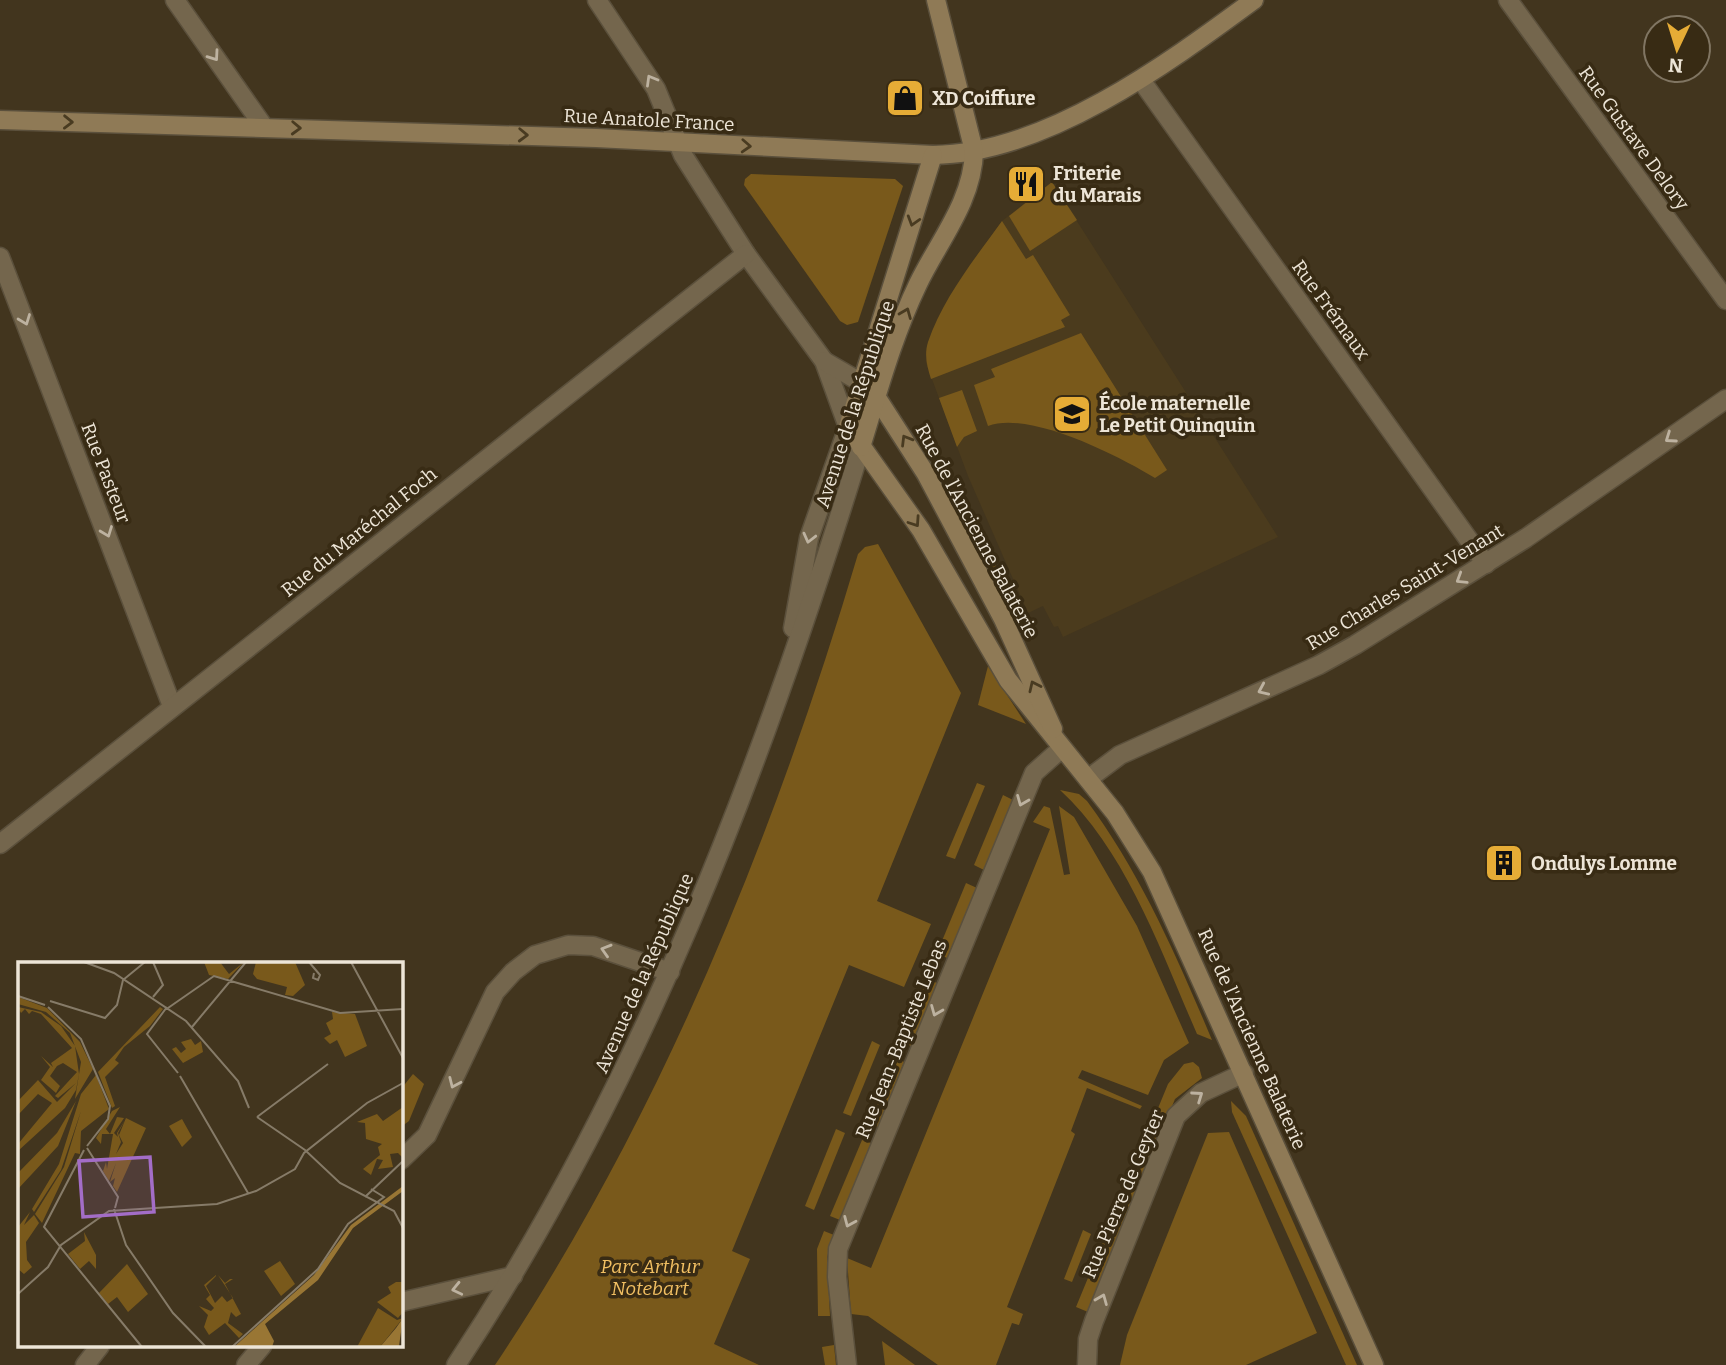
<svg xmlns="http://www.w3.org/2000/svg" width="1726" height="1365" viewBox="0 0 1726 1365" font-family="Bitter,serif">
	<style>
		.built { fill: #4b3b1d }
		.green { fill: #79591b }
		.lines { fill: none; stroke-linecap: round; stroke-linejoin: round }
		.street-casing { stroke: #5b503c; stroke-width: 21 }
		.secondary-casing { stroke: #5b503c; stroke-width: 21 }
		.street { stroke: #74664d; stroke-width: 18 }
		.secondary { stroke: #8f7a56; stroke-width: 18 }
		.oneway { stroke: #bdb2a0 }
		.oneway2 { stroke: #493b21 }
		.labels { text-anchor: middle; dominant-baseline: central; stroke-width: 7; stroke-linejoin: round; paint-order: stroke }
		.poi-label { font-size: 19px; font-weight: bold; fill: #ede5d7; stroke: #382b14; text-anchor: start }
		.street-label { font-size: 19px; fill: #ede5d7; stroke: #382b14 }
		.park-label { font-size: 19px; font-style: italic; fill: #f2c063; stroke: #382b14 }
		.inset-road { fill: none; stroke: #867b68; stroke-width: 2 }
		.view { fill: #a36dc7; fill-opacity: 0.15; stroke: #a36dc7; stroke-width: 3.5 }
		.inset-edge { fill: none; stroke: #ede5d7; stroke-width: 3.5 }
	</style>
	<rect width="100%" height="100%" fill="#42351e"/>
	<!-- built -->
	<polygon class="built" points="1052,182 1278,537 1063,637 1058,626 1054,627 1043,606 1028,613 968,476 926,363 928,343 978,254 1002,221"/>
	<!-- green -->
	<g class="green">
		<polygon points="751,174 895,179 903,186 858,322 847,325 840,321 744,185 745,179"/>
		<polygon points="1052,182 1077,220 1030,251 1009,216"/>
		<path d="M1002 221 1026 259 1033 255 1070 315 1061 320 1065 327 931 379C927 366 924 355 928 342 943 298 976 257 1002 221Z"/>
		<path d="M1081 333 1167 470 1155 478C1119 456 1029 410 988 426L974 385 995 377 991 369Z"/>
		<polygon points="962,390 977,431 964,437 957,447 939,398"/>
		<polygon points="967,509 1021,615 1012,619 957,513"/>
		<path d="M878 544 961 693 877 901 931 924 904 987 849 965 732 1251 750 1259 714 1344 759 1365H495C660 1118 774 837 858 554L865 547Z"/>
		<polygon points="988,666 1026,724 978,705"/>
		<polygon points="977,783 985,786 955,859 946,856"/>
		<path d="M1060 790 1079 794 1087 801C1141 874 1177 957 1212 1040L1197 1034C1162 954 1126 850 1060 790Z"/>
		<polygon points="1003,795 1013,800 984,870 974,865"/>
		<polygon points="1044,806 1050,808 1064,875 1070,874 1059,806 1074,817 1137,926 1189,1043 1164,1060 1148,1095 1082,1070 1078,1078 1142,1106 1140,1109 1087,1088 1071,1131 1075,1134 1007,1307 1023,1314 1019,1325 1012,1323 996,1365 938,1365 868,1316 851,1314 847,1258 871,1268 1050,829 1033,822"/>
		<polygon points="966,883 977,888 947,958 937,953"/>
		<polygon points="927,979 937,983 911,1046 901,1041"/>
		<polygon points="872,1041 880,1045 851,1116 843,1113"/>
		<polygon points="896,1057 904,1062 878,1127 869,1123"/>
		<polygon points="1193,1062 1199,1067 1202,1078 1175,1099 1088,1312 1076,1307 1168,1084 1184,1064"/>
		<polygon points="413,1074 424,1084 409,1121 401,1127 401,1089"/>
		<polygon points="1231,1101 1246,1116 1357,1365 1346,1365 1232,1112"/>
		<polygon points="836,1129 845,1133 814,1210 805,1206"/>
		<polygon points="1229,1132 1317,1333 1246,1365 1120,1365 1127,1335 1208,1133"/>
		<polygon points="862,1140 871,1143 840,1220 830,1216"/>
		<polygon points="1083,1230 1091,1234 1072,1282 1064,1279"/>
		<polygon points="824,1231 834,1235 827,1257 830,1316 818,1316 817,1249"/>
		<polygon points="882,1341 915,1365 885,1365"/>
		<polygon points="834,1345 836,1365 825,1365 822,1347"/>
	</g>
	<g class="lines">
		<defs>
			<g id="street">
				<polyline points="175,0 264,127"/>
				<polyline points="597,0 656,89 683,155 746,254 824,361 848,427 809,538 793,628"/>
				<polyline points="1508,0 1726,300"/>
				<polyline points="1141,80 1486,564"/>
				<polyline points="0,257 172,706"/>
				<polyline points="824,361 862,383"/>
				<polyline points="1088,779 1120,755 1319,665 1355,645 1526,538 1726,399"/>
				<polyline points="0,844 746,254"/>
				<polyline points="401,1160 427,1135 495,992 513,972 535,955 568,945 593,946 670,972"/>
				<polyline points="401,1302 513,1276"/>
				<polyline points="85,1365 100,1346"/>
				<polyline points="246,1365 262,1346"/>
				<path d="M456 1365C642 1084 762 768 861 447"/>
				<polyline points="847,1365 837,1277 838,1249 1034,773 1062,748"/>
				<polyline points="1087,1365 1088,1339 1094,1321 1176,1116 1201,1093 1244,1073"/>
			</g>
			<g id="secondary">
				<path d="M0 120 596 138 933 155C1045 154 1167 64 1254 0"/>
				<polyline points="933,155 848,427 921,530 1008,680 1115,813 1152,872 1374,1365"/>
				<polyline points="872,390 926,474 1003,619 1053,729"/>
				<path d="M861 447C878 392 893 336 918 284 938 242 973 201 974 151L936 0"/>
			</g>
		</defs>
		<!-- street casing -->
		<use href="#street" class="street-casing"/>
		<!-- secondary casing -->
		<use href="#secondary" class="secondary-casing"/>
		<!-- street -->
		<use href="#street" class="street"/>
		<!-- secondary -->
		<use href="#secondary" class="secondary"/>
	</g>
	<!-- one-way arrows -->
	<defs><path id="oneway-chevron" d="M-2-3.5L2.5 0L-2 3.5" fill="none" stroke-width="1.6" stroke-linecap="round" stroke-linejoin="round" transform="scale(1.75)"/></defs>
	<g class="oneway">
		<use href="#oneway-chevron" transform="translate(214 56) rotate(55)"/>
		<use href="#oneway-chevron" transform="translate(651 80) rotate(-120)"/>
		<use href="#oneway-chevron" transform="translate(25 320) rotate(69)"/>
		<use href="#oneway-chevron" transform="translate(1670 438) rotate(145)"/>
		<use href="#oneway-chevron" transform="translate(107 532) rotate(69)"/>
		<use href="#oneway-chevron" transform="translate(809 538) rotate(104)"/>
		<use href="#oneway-chevron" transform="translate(1461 579) rotate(148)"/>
		<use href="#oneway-chevron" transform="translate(1263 690) rotate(156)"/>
		<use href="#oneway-chevron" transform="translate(1022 801) rotate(112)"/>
		<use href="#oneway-chevron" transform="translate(606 950) rotate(-163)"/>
		<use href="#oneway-chevron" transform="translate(936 1011) rotate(112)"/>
		<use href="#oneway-chevron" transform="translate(454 1083) rotate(114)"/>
		<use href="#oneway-chevron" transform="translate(1198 1096) rotate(-35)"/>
		<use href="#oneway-chevron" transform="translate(849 1222) rotate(113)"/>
		<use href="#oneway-chevron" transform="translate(457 1289) rotate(167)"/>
		<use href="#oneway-chevron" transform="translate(1102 1299) rotate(-68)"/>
	</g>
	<g class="oneway2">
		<use href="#oneway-chevron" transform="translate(68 122) rotate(1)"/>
		<use href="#oneway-chevron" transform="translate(296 128) rotate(2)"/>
		<use href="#oneway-chevron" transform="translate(523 135) rotate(2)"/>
		<use href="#oneway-chevron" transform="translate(746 146) rotate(3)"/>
		<use href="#oneway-chevron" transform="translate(913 221) rotate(107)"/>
		<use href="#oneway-chevron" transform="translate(906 313) rotate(-68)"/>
		<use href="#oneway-chevron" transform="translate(906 440) rotate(-121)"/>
		<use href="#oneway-chevron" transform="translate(915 522) rotate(56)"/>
		<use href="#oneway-chevron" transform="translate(1034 686) rotate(-115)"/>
	</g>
	<!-- icons -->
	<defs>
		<symbol id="shop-square" viewBox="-11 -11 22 22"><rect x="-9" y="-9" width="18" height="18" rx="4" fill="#e6ac36" stroke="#382b14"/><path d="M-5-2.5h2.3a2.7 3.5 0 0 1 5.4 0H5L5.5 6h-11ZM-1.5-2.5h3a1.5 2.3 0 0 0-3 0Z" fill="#111"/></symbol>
		<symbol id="restaurant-square" viewBox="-11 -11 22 22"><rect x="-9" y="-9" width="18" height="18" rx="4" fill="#e6ac36" stroke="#382b14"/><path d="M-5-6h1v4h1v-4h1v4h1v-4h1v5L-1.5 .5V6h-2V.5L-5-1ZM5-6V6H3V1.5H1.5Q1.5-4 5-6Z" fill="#111"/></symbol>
		<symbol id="school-square" viewBox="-11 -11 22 22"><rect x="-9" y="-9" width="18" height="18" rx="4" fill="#e6ac36" stroke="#382b14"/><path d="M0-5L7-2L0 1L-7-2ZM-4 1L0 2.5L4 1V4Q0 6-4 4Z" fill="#111"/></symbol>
		<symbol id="building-square" viewBox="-11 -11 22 22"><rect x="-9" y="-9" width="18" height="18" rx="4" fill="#e6ac36" stroke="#382b14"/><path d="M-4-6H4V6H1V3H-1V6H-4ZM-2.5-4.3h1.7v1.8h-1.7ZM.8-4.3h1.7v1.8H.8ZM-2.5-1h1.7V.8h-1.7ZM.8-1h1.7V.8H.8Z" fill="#111"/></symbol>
	</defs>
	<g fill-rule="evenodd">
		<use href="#shop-square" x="883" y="76" width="44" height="44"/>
		<use href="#restaurant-square" x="1004" y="162" width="44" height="44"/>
		<use href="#school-square" x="1050" y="392" width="44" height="44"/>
		<use href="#building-square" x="1482" y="841" width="44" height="44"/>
	</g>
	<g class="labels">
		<!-- poi labels -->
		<g class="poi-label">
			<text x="932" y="98">XD Coiffure</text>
			<text x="1053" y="173">Friterie<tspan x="1053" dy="22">du Marais</tspan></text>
			<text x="1099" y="403">École maternelle<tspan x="1099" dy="22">Le Petit Quinquin</tspan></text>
			<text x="1531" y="863">Ondulys Lomme</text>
		</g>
		<!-- street labels -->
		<g class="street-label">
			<text transform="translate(649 120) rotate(3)">Rue Anatole France</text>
			<text transform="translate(1634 138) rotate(54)">Rue Gustave Delory</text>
			<text transform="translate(1331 310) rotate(54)">Rue Frémaux</text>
			<text transform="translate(855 404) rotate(-72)">Avenue de la République</text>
			<text transform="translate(106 473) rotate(69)">Rue Pasteur</text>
			<text transform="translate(977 531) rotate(62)">Rue de l'Ancienne Balaterie</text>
			<text transform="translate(359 532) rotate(-39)">Rue du Maréchal Foch</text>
			<text transform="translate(1405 587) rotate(-31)">Rue Charles Saint-Venant</text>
			<text transform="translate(644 973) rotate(-66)">Avenue de la République</text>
			<text transform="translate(901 1039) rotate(-68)">Rue Jean-Baptiste Lebas</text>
			<text transform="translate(1252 1039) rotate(66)">Rue de l'Ancienne Balaterie</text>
			<text transform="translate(1123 1194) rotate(-67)">Rue Pierre de Geyter</text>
		</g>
		<!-- park labels -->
		<g class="park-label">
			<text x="650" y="1266">Parc Arthur<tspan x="650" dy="22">Notebart</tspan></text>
		</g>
	</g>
	<!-- overview -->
	<g transform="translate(18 962)">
		<rect width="385" height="385" fill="#42351e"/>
		<path d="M186 0H202L211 12 226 0 210 17 191 13ZM238 0H277L287 23 275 34 267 33 269 25 239 17 235 12ZM0 35 29 46 62 80 75 107 57 137 63 100 52 71 28 50 0 42ZM0 45 23 50 43 64 57 84 61 112 58 128 47 146 0 189V182L34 141 20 132 0 153V139L20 118 39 140 58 121 40 136 37 134 59 110 45 101 39 104 32 114 42 124 38 131 23 118 32 105 23 94 35 105 33 101 54 86 23 52 14 49 11 52 7 47 3 51ZM142 45 145 47 132 64 106 85 97 98 101 101 87 115 97 144 94 146 80 110ZM314 50 337 52 349 84 327 95 319 78 312 82 306 76 313 72 308 61 315 57ZM173 77 177 83 183 79 185 90 165 101 154 87 158 85 163 91 168 87 163 80ZM78 113 91 147 63 169 62 192 57 191 24 261 17 252 46 205 63 149 43 208 16 250 14 247 41 202 63 132ZM58 139 40 184 0 227V211L39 171ZM102 145 88 167 92 172 99 155 106 156 96 171 100 175 99 171 107 158 100 171 103 180 98 192 105 181 101 173 108 156 128 166 99 230 95 224 97 216 92 220 98 201 91 219 85 209 88 200 89 207 95 172H84L83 182 78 176 94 149ZM385 145V196L380 191 372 192 375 205 360 207 365 198 359 197 353 213 345 207 362 193 360 185 364 182 348 177 347 161 339 160 359 152 365 159ZM164 157 174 175 164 185 151 164ZM12 250 6 263 16 253 21 261 8 280 9 298 14 305 6 312 0 307V265ZM66 270 78 293V307L71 299 62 307 50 292 67 279ZM262 299 277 322 263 334 246 309ZM109 302 130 332 110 350 99 335 90 342 81 331ZM198 313V314L188 324 197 341 204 334 209 340 215 336 200 313 207 321 212 317H215L207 322 223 352 218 355 213 350 210 361 225 372 221 376 207 361 191 373 186 365 190 353 181 344 193 349 196 346 188 337 192 333 186 323ZM378 320H385V350L380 356 359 340 373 331 370 325ZM360 346 379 358 385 356 362 385H339Z" fill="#79591b"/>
		<path d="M385 224V229L335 266 300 318 247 362 256 379 254 385H216L296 313 333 263ZM385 356 381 384 362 385 378 366Z" fill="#997634"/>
		<path class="inset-road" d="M66 0 96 11 168 59 220 119 231 146M135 0 145 23 135 35M291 0 302 13 300 18 295 16 296 11M333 0 385 96M0 34 27 43M32 39 87 56 99 43 105 18 127 0M30 45 63 77 92 144 90 157 69 184M149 45 129 72 160 111M150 46 196 14 322 51 385 47M174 65 228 0M162 114 230 231M239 155 310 102M239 155 287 188 322 221 376 249 385 266M69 186 100 235 97 246M66 188 26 265 124 385M347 235 385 199M96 247 108 283 155 351 188 385M0 332 30 305 43 283 91 249 199 242 238 229 277 207 286 191 349 141 385 121M214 385 300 307 330 262 366 235 353 227"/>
		<path class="view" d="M132 195 136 250 65 255 61 199Z"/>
		<rect width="385" height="385" class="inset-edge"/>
	</g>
	<!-- north arrow -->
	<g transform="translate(1677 49) rotate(184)"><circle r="33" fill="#382b14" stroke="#807562" stroke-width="2"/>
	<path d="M0-5L12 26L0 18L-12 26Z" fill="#e6ac36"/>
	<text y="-10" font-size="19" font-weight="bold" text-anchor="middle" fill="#ede5d7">N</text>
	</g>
</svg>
